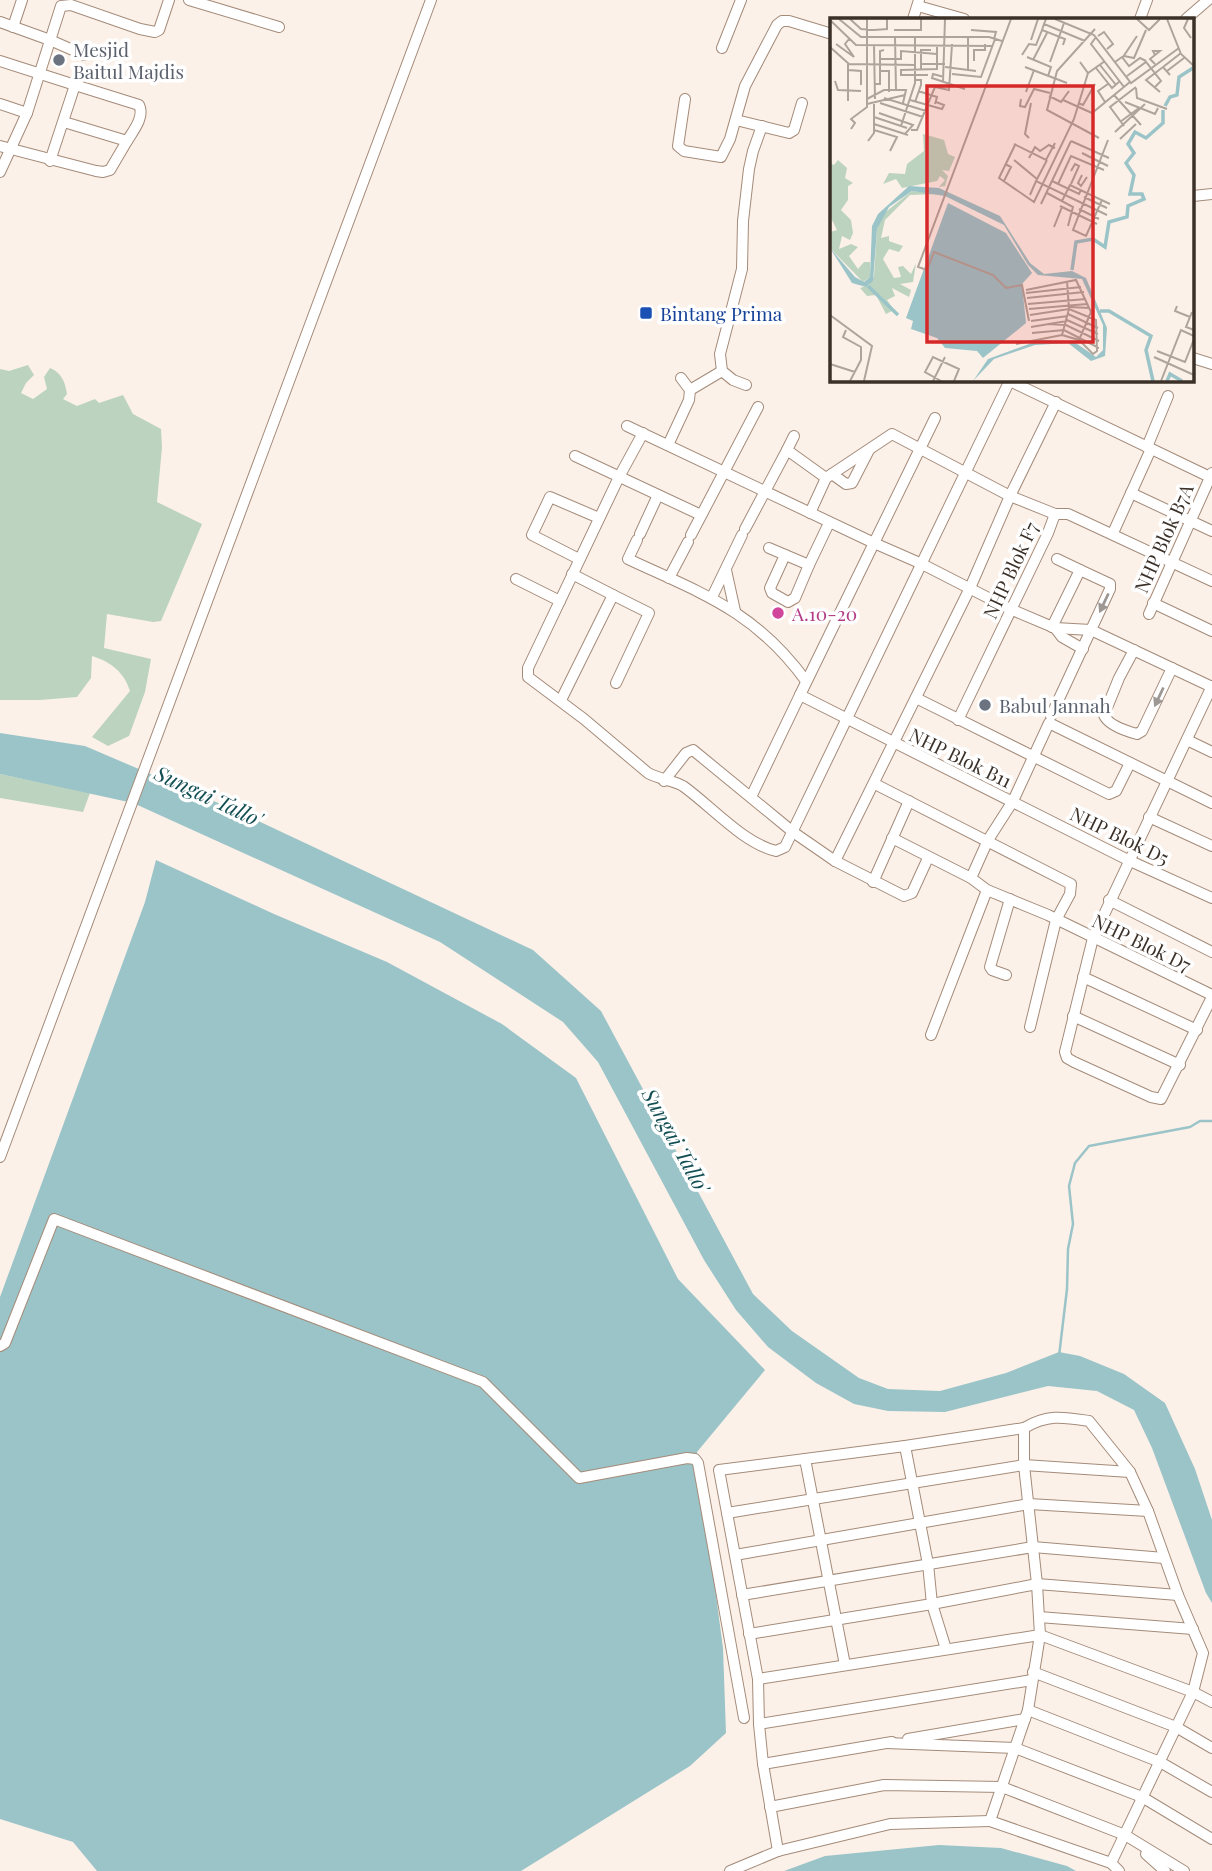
<svg xmlns="http://www.w3.org/2000/svg" width="1212" height="1871" viewBox="0 0 1212 1871" font-family="'Playfair Display',serif">
	<style>
		.green { fill: #bcd4bf }
		.water { fill: #9bc4c8 }
		.lines { fill: none; stroke-linecap: round; stroke-linejoin: round }
		.stream { stroke: #9bc4c8; stroke-width: 2.5 }
		.minor-casing { stroke: #a48b79; stroke-width: 12 }
		.minor { stroke: #fff; stroke-width: 10 }
		.oneway { fill: #9d9894 }
		.worship-dot { fill: #6b7280; stroke: #fff; stroke-width: 2.5 }
		.transit-dot { fill: #1a4fb4; stroke: #fff; stroke-width: 2.5 }
		.hotel-dot { fill: #d1479c; stroke: #fff; stroke-width: 2.5 }
		.labels { text-anchor: middle; dominant-baseline: central; stroke-width: 7; stroke-linejoin: round; paint-order: stroke }
		.worship-label { font-size: 19px; fill: #5b616d; stroke: #fff; text-anchor: start }
		.transit-label { font-size: 19px; fill: #164399; stroke: #fff; text-anchor: start }
		.street-label { font-size: 19px; fill: #3b3129; stroke: #fff }
		.hotel-label { font-size: 19px; fill: #b23c85; stroke: #fff; text-anchor: start }
		.water-label { font-size: 21px; font-style: italic; fill: #144f54; stroke: #fff }
		.inset-river { fill: none; stroke: #9bc4c8; stroke-width: 3.5 }
		.inset-road { fill: none; stroke: #afa49c; stroke-width: 2 }
		.view { fill: #d62828; fill-opacity: 0.15; stroke: #d62828; stroke-width: 3.5 }
		.inset-edge { fill: none; stroke: #3b3129; stroke-width: 3.5 }
	</style>
	<rect width="100%" height="100%" fill="#fcf1e9"/>
	<!-- green -->
	<g class="green">
		<path d="M28 365 34 375 26 383 21 393 33 399 47 389 44 377 50 368C62 373 65 382 67 394L63 399 77 406 95 399 99 403 123 395 133 414 161 429 162 447 157 502 202 524 161 621 153 622 107 614 104 648 151 659 145 692 129 736 108 746 92 737 130 691C124 672 111 662 92 656L91 678 77 697 40 700H0V369L9 371Z"/>
		<polygon points="0,774 90,793 83,812 0,798"/>
	</g>
	<!-- water -->
	<g class="water">
		<polygon points="0,733 85,746 237,811 533,950 601,1011 753,1294 792,1331 859,1378 888,1389 940,1391 1006,1373 1059,1352 1080,1356 1124,1374 1165,1403 1195,1469 1212,1520 1212,1603 1206,1593 1152,1448 1134,1410 1097,1391 1048,1386 945,1412 888,1411 854,1404 816,1383 768,1347 736,1310 704,1260 598,1062 563,1022 440,942 133,803 0,774"/>
		<polygon points="156,860 274,914 387,962 502,1024 576,1078 678,1279 765,1370 697,1452 723,1648 726,1733 690,1766 521,1871 97,1871 73,1842 0,1819 0,1297 145,902"/>
		<polygon points="939,1845 1001,1848 1067,1866 1076,1871 784,1871 825,1856"/>
	</g>
	<g class="lines">
		<!-- stream -->
		<polyline class="stream" points="1059,1356 1067,1289 1068,1249 1073,1224 1069,1186 1075,1163 1089,1146 1190,1127 1200,1121 1212,1121"/>
		<defs>
			<g id="minor">
				<polyline points="189,0 279,27"/>
				<polyline points="918,6 964,19"/>
				<polyline points="913,19 919,0"/>
				<polyline points="1140,19 1147,0"/>
				<polyline points="1186,19 1208,0"/>
				<polyline points="0,22 50,40 84,55"/>
				<polyline points="13,27 22,0"/>
				<polyline points="722,48 741,0"/>
				<polyline points="0,61 75,85 50,161"/>
				<path d="M75 85 139 105C145 117 133 131 127 141"/>
				<polyline points="685,99 678,146 684,151 721,157 730,139 745,86 777,25 782,21 789,21 832,34"/>
				<polyline points="0,104 27,113"/>
				<polyline points="736,120 789,133 794,130 802,103"/>
				<polyline points="0,146 96,171 103,172 110,170 127,141 64,122"/>
				<polyline points="0,172 27,113 61,6 71,5 140,29 155,32 159,30 169,0"/>
				<polyline points="1193,196 1212,194"/>
				<polyline points="1193,358 1212,364"/>
				<polyline points="1010,381 1212,478"/>
				<polyline points="746,385 733,380 722,371 720,354 742,269 743,221 749,169 753,151 762,126"/>
				<polyline points="690,390 722,371"/>
				<polyline points="627,426 874,543 935,418"/>
				<path d="M643 433 619 477 528 668V677L584 719 648 773C659 779 675 781 683 786 711 806 743 843 776 851L785 847 1010 380"/>
				<polyline points="668,445 689,400 690,390 681,378"/>
				<polyline points="1147,447 1168,396"/>
				<polyline points="787,450 794,436"/>
				<polyline points="575,456 701,515"/>
				<polyline points="832,474 846,484 852,483 869,450"/>
				<polyline points="1131,493 1212,531"/>
				<polyline points="810,513 826,478"/>
				<polyline points="745,529 787,450 826,478 892,434 1010,496 1055,514"/>
				<polyline points="1113,533 1151,449"/>
				<polyline points="640,534 658,495"/>
				<polyline points="691,535 758,407"/>
				<path d="M637 540 628 559C703 594 755 611 806 681"/>
				<polyline points="769,548 809,565 829,523"/>
				<polyline points="785,555 770,588 772,593 788,602 795,598 809,565"/>
				<polyline points="579,559 532,535 550,497 599,518"/>
				<polyline points="1057,559 1080,570"/>
				<polyline points="726,570 735,611"/>
				<polyline points="669,578 688,542"/>
				<polyline points="516,579 560,601"/>
				<polyline points="613,595 649,613 616,683"/>
				<polyline points="712,597 742,535"/>
				<polyline points="1153,603 1212,631"/>
				<polyline points="1149,614 1212,473"/>
				<polyline points="1055,628 1091,630 1212,687"/>
				<path d="M1134 650 1119 678 1104 715C1108 725 1126 731 1137 734L1142 731 1172 668"/>
				<polyline points="1212,686 1093,938 1065,1052 1067,1058 1074,1062 1151,1097 1161,1099 1212,997"/>
				<polyline points="800,695 874,543 922,564 1010,609 1055,628 1062,637 1083,649"/>
				<polyline points="916,698 1109,794 1116,791 1130,763"/>
				<polyline points="561,700 613,595 572,574"/>
				<polyline points="1051,716 1110,589 1110,584 1080,570 1052,627"/>
				<polyline points="958,720 1048,533 1055,514 1068,514 1081,520 1212,581"/>
				<polyline points="1187,740 1212,752"/>
				<polyline points="664,781 686,753 693,750 793,832 835,861 904,896 912,893 928,858"/>
				<polyline points="875,784 1071,884 1070,894 1056,920 1030,1027"/>
				<polyline points="751,797 800,695 1128,860 1212,898"/>
				<polyline points="1149,817 1212,846"/>
				<polyline points="892,838 971,878 988,840 1013,801 1049,723 1212,803"/>
				<polyline points="835,861 970,588 1010,496 1056,402"/>
				<polyline points="971,878 987,890 1048,915 1212,995"/>
				<polyline points="873,882 909,801"/>
				<polyline points="1109,900 1212,952"/>
				<polyline points="1006,975 992,970 990,967 1010,899"/>
				<polyline points="1083,977 1197,1030"/>
				<polyline points="1073,1016 1180,1065"/>
				<polyline points="931,1035 987,890"/>
				<polyline points="0,1157 431,0"/>
				<polyline points="0,1346 5,1343 54,1219 483,1382 579,1478 687,1458 695,1459 698,1463 744,1718"/>
				<polyline points="1024,1428 1024,1465 1037,1584 1040,1635 1028,1710 990,1821 1111,1863 1119,1871"/>
				<polyline points="905,1446 928,1564 932,1604 946,1649"/>
				<polyline points="805,1459 845,1665"/>
				<polyline points="727,1513 1024,1465 1130,1472"/>
				<polyline points="735,1555 1029,1504 1148,1511"/>
				<polyline points="742,1595 1033,1547 1164,1558"/>
				<polyline points="1039,1617 1193,1629"/>
				<polyline points="749,1634 932,1604 1037,1584 1178,1595"/>
				<polyline points="1033,1672 1176,1727 1212,1748"/>
				<polyline points="758,1679 1040,1635 1193,1692 1212,1702"/>
				<polyline points="1028,1710 1160,1762 1212,1792"/>
				<polyline points="759,1724 1032,1680"/>
				<polyline points="908,1739 1025,1719"/>
				<polyline points="886,1743 1015,1748 1142,1797 1212,1839"/>
				<polyline points="763,1764 892,1742"/>
				<polyline points="770,1807 884,1785 1002,1787 1125,1835 1184,1871"/>
				<path d="M778 1851 763 1764 759 1724 758 1679 719 1470 905 1446 1024 1428C1048 1414 1063 1417 1089 1421L1130 1472 1148 1511 1178 1595 1203 1653 1193 1692 1111 1863"/>
				<polyline points="1146,1854 1165,1871"/>
				<polyline points="730,1871 778,1851 890,1824 990,1821"/>
			</g>
		</defs>
		<!-- minor casing -->
		<use href="#minor" class="minor-casing"/>
		<!-- minor -->
		<use href="#minor" class="minor"/>
	</g>
	<!-- one-way arrows -->
	<defs><path id="oneway-solid" d="M-6-.8H1V-3.2L6.5 0L1 3.2V.8H-6Z" transform="scale(1.75)"/></defs>
	<g class="oneway">
		<use href="#oneway-solid" transform="translate(1104 603) rotate(115)"/>
		<use href="#oneway-solid" transform="translate(1159 697) rotate(115)"/>
	</g>
	<!-- markers -->
	<g class="worship-dot">
		<circle cx="59" cy="60" r="7"/>
		<circle cx="985" cy="705" r="7"/>
	</g>
	<rect class="transit-dot" x="639" y="306" width="14" height="14" rx="3.5"/>
	<circle class="hotel-dot" cx="778" cy="613" r="7"/>
	<g class="labels">
		<!-- worship labels -->
		<g class="worship-label">
			<text x="73" y="49">Mesjid<tspan x="73" dy="22">Baitul Majdis</tspan></text>
			<text x="999" y="705">Babul Jannah</text>
		</g>
		<!-- transit labels -->
		<g class="transit-label">
			<text x="660" y="313">Bintang Prima</text>
		</g>
		<!-- street labels -->
		<g class="street-label">
			<text transform="translate(1163 538) rotate(-66)">NHP Blok B7A</text>
			<text transform="translate(1010 570) rotate(-65)">NHP Blok F7</text>
			<text transform="translate(961 757) rotate(26)">NHP Blok B11</text>
			<text transform="translate(1120 835) rotate(26)">NHP Blok D5</text>
			<text transform="translate(1142 942) rotate(26)">NHP Blok D7</text>
		</g>
		<!-- hotel labels -->
		<g class="hotel-label">
			<text x="792" y="613">A.10-20</text>
		</g>
		<!-- water labels -->
		<g class="water-label">
			<text transform="translate(209 795) rotate(25)">Sungai Tallo'</text>
			<text transform="translate(677 1140) rotate(61)">Sungai Tallo'</text>
		</g>
	</g>
	<!-- overview -->
	<g transform="translate(830 18)">
		<rect width="364" height="364" fill="#fcf1e9"/>
		<path d="M93 116 114 122 118 136 125 139 119 153 112 152 118 158 115 168 109 169 115 162 110 158 107 163 72 170 66 161 53 166 59 155 75 156 77 146 94 133ZM8 142 17 150 15 160 23 165 18 168V182L11 192 21 202 23 215 20 222 12 218 9 231 21 226 28 229 19 238 28 251 34 244H40V259L33 264 0 230V214L7 212 0 198V145L4 147ZM82 173 109 176 80 177 55 202 51 220 59 218V223L73 228 69 234 59 231 53 241 64 260 71 259 68 249 73 248 81 256 86 245 83 264 70 266 81 272 79 279 62 270 65 278 57 282 64 292 56 296 46 277 37 278 30 270 39 267 44 258 47 211 53 196Z" fill="#bcd4bf"/>
		<path d="M79 168 109 170 170 198 200 245 214 256 242 253 256 260 277 310 275 338 261 343 238 325 205 327 164 341 143 363 158 341 210 322 243 323 266 339 273 332V307L252 261 208 257 198 247 174 207 115 178 82 173 59 189 47 211 43 263 36 269 22 265 0 230 25 259 34 264 40 259 42 208 48 196ZM118 185 176 215 202 255 192 266 196 305 153 340 147 333 115 330 107 320 81 311 83 303 76 300Z" fill="#9bc4c8"/>
		<path class="inset-river" d="M335 88 340 79 347 77 349 59 363 50M242 252 246 224 263 221 275 229 279 204 297 199 298 188 314 181 312 176H300L304 157 296 145 304 135 298 126 305 114 316 120 333 105V92M38 268 68 297M270 293H279L321 318 316 332 323 363M337 363 340 356 352 363"/>
		<path class="inset-road" d="M9 1 31 19H159L172 23M20 1 31 11 44 12 57 11V1M181 1 88 249 97 252 104 234 163 257 176 270 192 267 199 303M216 1 214 6 255 23M225 1 264 17 301 65 349 30M307 1 319 12 330 1M337 1 351 36 364 48M358 1 354 10 361 20M0 2 26 27 163 28M214 6 212 12 235 21 233 27M265 11 227 53 217 92 269 120M64 12H91V1M141 12 166 14 164 21M268 18 274 14 283 26 277 31M65 19 66 72M266 19 261 26 294 69M201 22 208 1M6 26 24 39 15 26 19 21M44 27 45 81M0 29 19 46 85 47M192 37 199 26 206 27 212 12M294 38 304 40 316 12M197 39 221 49 218 58M293 39 307 18M50 41H71V33L107 36M203 42 217 15M144 43V32H155V26M220 44 234 5M250 44 258 55 275 43M285 44 292 39 299 48 310 40 316 43M18 46V83M91 46H115M325 46 320 41 330 33H323L325 37M270 47 286 67M115 49 146 53M195 49 237 65M333 49 351 35M266 50 282 70 290 63M71 51V57H98M18 52 31 53V67M71 52 107 51V27M91 52V32H101M138 52V19M50 53H59V74M337 53 354 40M122 56 151 59 165 21M297 58 316 44 331 63 324 70M114 59 103 56 102 60 135 71M5 63 8 72 31 73M113 64 115 1M44 66H50V33L54 32M306 70 307 80 337 91M88 73 107 79 105 86M196 74 204 52M330 74 316 62 333 49 340 57M284 77 311 107M219 78 231 84 239 73M54 80 96 93M37 81 54 72H76L73 85M191 81 190 88 195 89 204 71 220 75M80 82 112 91 114 87 106 84M233 82 262 95 300 64M85 84 91 67V62H85M275 84 268 73 278 66M295 84 325 96 328 90M50 85 93 99M248 85 253 87 265 66M37 86 75 77M49 95 83 107 75 116M44 99 77 110M290 104 309 90M44 106 78 117M71 108 85 65V19M294 108 280 89 306 69M21 111 25 105 21 101 37 89V1M44 112 67 119 60 133M81 112H87L105 69 119 72 122 26M285 114 315 86M199 120 195 116 201 85M290 121 306 106M38 123 44 115V86M241 123 279 140M184 126 216 142 225 125M185 127 169 160 204 184 244 101 258 55M252 135 278 148M199 140 205 129 210 133 219 127 225 130M184 142 207 161M252 157 248 165 251 168 257 159M174 163 181 149 175 146M206 163 217 142M222 163 249 176 251 172M228 166 241 138 274 152M241 166 249 148 245 146 241 153M217 175 243 189 238 208M200 177 206 163 277 197M254 179 277 190M272 182 256 218 243 212 278 122M232 183 240 167 280 186M211 186 241 123M230 188 267 206M249 191 269 201M224 209 232 189M196 272 246 262 261 294 249 322M196 275 251 269M197 280 254 274M198 286 256 281M347 288 345 293 360 299M239 289 260 290M199 291 257 286M362 294 356 309 364 312M238 296 268 310M0 297 42 328 34 363M200 297 239 291 266 302 267 333 263 336 249 322 232 317 239 291 237 263M237 302 268 316M201 303 238 298M218 306 236 307 269 323M201 309 237 303M16 312 13 319 31 329V342L20 363M202 315 234 312 269 330M186 326 232 317M327 333 355 344 364 321M324 339 364 357M0 346 25 354M103 363 115 339M111 363 95 354 103 339 129 351 124 363M331 363 351 312 364 318"/>
		<path class="view" d="M97 68H263V324H97Z"/>
		<rect width="364" height="364" class="inset-edge"/>
	</g>
</svg>
